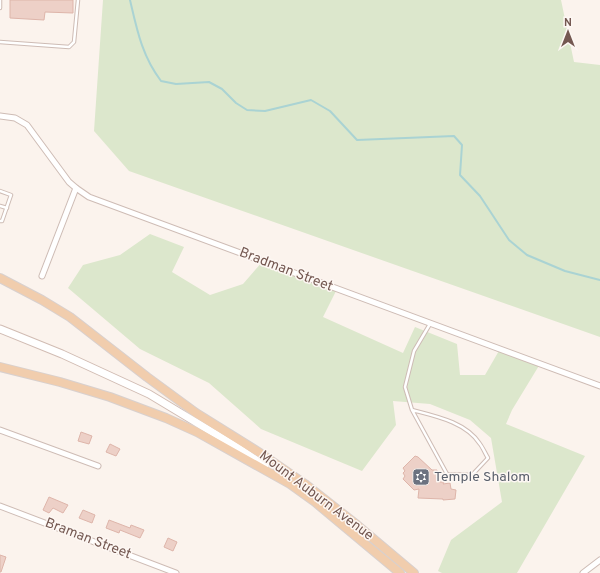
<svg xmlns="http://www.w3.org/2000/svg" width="600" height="573" viewBox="0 0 600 573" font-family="Overpass,sans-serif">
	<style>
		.green { fill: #dce7cc }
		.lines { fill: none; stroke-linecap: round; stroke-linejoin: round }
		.stream { stroke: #aad3d3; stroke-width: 2 }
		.building { fill: #edd0c7; stroke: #deb5aa }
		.lane-casing { stroke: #cebcb5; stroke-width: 4.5 }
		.street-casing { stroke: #cebcb5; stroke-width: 7 }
		.secondary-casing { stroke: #d1bcb3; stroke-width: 9 }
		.primary-casing { stroke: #d8d0ce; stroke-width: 10 }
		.lane { stroke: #fff; stroke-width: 2.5 }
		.street { stroke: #fff; stroke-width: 5 }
		.secondary { stroke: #fff; stroke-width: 7 }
		.primary { stroke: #f1cdad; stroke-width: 8 }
		.labels { text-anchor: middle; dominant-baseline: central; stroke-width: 3; stroke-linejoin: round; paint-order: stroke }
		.street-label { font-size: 14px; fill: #745851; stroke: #fdf7f3 }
		.worship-label { font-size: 14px; fill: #5b616d; stroke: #fdf7f3; text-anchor: start }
	</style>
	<rect width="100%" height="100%" fill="#fbf3ed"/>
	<!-- green -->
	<g class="green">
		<polygon points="103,0 561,0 574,62 600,65 600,337 129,171 94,131"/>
		<polygon points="150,234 184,247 172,272 210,295 243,284 263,261 337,289 323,317 403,353 415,327 457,344 460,375 485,375 500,349 540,364 512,410 506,424 585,456 517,573 442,573 438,571 451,540 502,502 491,438 470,420 430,404 393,401 396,425 362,471 261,429 209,383 140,349 68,288 83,265 120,255"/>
	</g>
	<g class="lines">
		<!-- stream -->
		<path class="stream" d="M130 0C137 30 142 56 161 81L176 84 209 82 222 89 236 103 247 110 265 111 311 100 330 111 357 140 454 136 462 145 460 175 480 196 509 240 527 255 565 271 600 280"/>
	</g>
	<!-- building -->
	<g class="building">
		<polygon points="10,0 73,0 73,13 45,12 44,20 10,18"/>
		<polygon points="81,432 92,436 89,444 78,441"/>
		<polygon points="110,444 120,449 116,456 106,452"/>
		<polygon points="415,456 418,457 432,470 437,470 438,482 444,482 443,484 450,483 451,489 456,490 455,499 443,500 443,499 418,498 419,489 414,490 403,479 405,476 403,473 405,471 403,468"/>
		<polygon points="49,497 68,505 63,513 53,508 49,513 43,510"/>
		<polygon points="83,510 95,515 92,523 79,518"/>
		<polygon points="109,520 130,528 131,525 144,530 140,538 120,530 119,533 106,528"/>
		<polygon points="168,538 177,542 173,551 164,547"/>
		<polygon points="0,555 6,557 1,572 0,572"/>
	</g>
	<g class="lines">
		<defs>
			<g id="lane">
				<polyline points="0,8 0,0"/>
				<polyline points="0,42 69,47 74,42 78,0"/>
				<polyline points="0,191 11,195 2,221 0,221"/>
				<polyline points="0,206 7,208"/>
				<path d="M412 410 447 474 472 475 488 458C485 453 483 448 480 444 466 422 435 416 412 410L405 387 414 351 430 324"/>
			</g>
			<g id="street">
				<polyline points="0,116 15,118 27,125 69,182 76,188 89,197 600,386"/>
				<polyline points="42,276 76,188"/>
				<polyline points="0,430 98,466"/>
				<polyline points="0,506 176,573"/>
				<polyline points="583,573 600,560"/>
			</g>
			<polyline id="secondary" points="0,329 62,354 149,394 237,447 265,466"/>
			<g id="primary">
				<polyline points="0,278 42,300 70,317 88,331 147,377 196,413 260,453 305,484 357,525 414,573"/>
				<polyline points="0,367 60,382 110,397 166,418 197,432 290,484 315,502 400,573"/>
			</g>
		</defs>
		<!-- lane casing -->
		<use href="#lane" class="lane-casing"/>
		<!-- street casing -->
		<use href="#street" class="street-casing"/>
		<!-- secondary casing -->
		<use href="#secondary" class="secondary-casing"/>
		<!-- primary casing -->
		<use href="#primary" class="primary-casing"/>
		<!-- lane -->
		<use href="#lane" class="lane"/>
		<!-- street -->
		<use href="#street" class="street"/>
		<!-- secondary -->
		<use href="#secondary" class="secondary"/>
		<!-- primary -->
		<use href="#primary" class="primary"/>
	</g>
	<!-- icons -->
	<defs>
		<symbol id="synagogue-square" viewBox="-11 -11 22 22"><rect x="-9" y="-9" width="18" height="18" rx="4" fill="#6b7280" stroke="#fdf7f3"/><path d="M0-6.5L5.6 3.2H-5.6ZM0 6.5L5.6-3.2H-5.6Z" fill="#fff"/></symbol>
	</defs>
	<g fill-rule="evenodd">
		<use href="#synagogue-square" x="411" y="467" width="20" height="20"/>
	</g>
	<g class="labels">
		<!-- street labels -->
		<g class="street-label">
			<text transform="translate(286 270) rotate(21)">Bradman Street</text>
			<text transform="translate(316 496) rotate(37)">Mount Auburn Avenue</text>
			<text transform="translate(88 539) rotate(21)">Braman Street</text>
		</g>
		<!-- worship labels -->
		<g class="worship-label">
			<text x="434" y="477">Temple Shalom</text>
		</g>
	</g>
	<!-- north arrow -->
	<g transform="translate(568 32)" stroke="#fdf7f3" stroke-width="3" paint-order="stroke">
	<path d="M0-3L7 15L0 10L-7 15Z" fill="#745851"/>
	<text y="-6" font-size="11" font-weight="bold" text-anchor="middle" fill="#745851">N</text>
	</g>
</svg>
